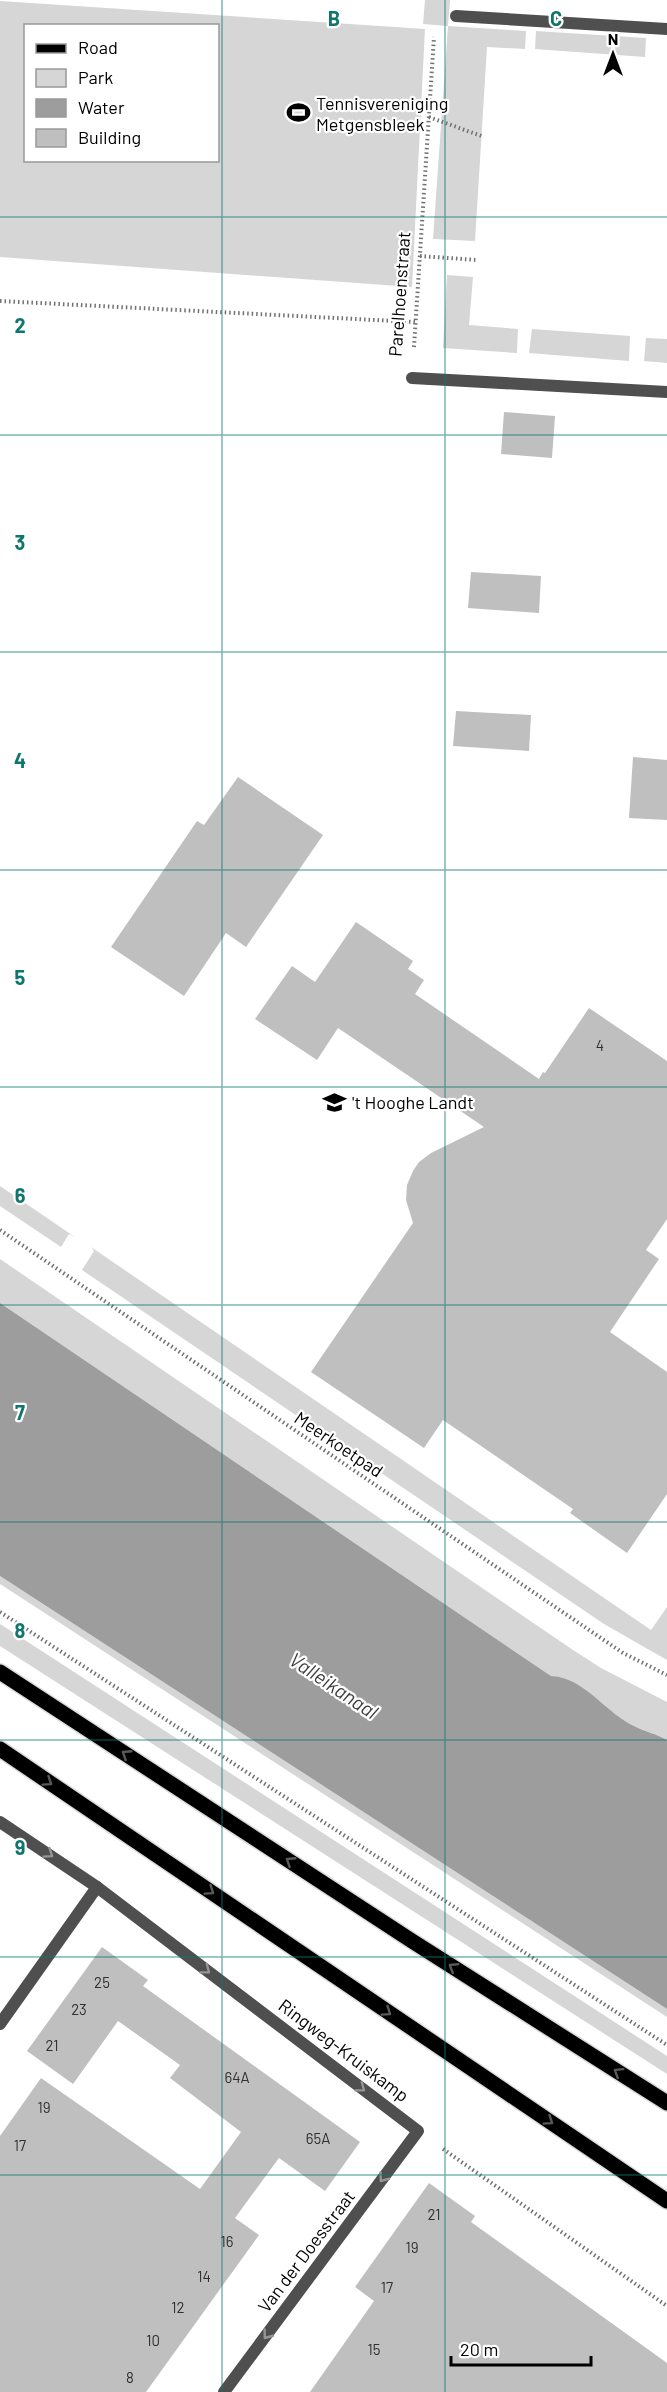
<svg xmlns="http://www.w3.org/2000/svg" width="667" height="2392" viewBox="0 0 667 2392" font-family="Barlow,sans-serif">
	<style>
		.green { fill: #d6d6d6; fill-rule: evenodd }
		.water { fill: #9d9d9d }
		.building { fill: #bfbfbf }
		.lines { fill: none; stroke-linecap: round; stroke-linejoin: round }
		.primary-casing { stroke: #dbdbdb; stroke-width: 18 }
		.path { stroke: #717171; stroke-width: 4; stroke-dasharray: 1.5 3; stroke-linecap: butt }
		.street { stroke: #4f4f4f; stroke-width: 12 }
		.primary { stroke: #000; stroke-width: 15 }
		.oneway { stroke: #595959 }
		.oneway2 { stroke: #959595 }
		.grid { fill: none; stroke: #0f766e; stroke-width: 1.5; stroke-opacity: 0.55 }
		.labels { text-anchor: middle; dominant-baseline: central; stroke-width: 4.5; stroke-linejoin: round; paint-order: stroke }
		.number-label { font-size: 15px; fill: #303030 }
		.poi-label { font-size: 18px; fill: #000; stroke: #fff; text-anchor: start }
		.street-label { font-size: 18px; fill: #000; stroke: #fff }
		.water-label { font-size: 20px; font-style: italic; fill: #3e3e3e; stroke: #fff }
		.grid-label { font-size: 20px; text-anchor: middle; font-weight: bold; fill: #0f766e; stroke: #fff; stroke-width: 4.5; stroke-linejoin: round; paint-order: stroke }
	</style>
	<rect width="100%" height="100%" fill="#fff"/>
	<!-- green -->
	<g class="green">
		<polygon points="425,0 450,0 448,26 526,31 525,49 487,47 475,241 433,239 448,26 423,24"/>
		<path d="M0 1 425 29 412 287 0 257ZM26 26H218V160H26Z"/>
		<polygon points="536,31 646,38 645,57 535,49"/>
		<polygon points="447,275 473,277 469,325 518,329 517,353 443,348"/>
		<polygon points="532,329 630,336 629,361 529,353"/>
		<polygon points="646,338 667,339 667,363 644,361"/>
		<polygon points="0,1186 75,1237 69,1234 61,1247 0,1206"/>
		<polygon points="91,1247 651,1630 667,1607 667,1660 604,1624 82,1270 94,1251"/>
		<path d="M0 1259 573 1650 601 1668 667 1702V1740C657 1734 646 1732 636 1727 606 1714 585 1677 551 1676L0 1303Z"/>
		<polygon points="0,1576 667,2009 667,2017 0,1584"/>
		<polygon points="0,1624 667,2056 667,2074 0,1646"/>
	</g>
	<!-- water -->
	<path class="water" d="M0 1303 551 1676C585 1677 606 1714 636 1727 646 1732 657 1734 667 1740V2009L0 1576Z"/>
	<!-- building -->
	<g class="building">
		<polygon points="504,412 555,416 552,458 501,454"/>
		<polygon points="471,572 541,576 539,613 468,608"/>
		<polygon points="456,711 531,715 529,751 453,746"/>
		<polygon points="633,757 667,760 667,820 629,818"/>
		<polygon points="238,777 323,835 246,947 226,933 184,996 111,947 197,821 204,825"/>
		<polygon points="356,922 413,961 408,969 424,980 415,994 539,1079 543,1072 545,1073 589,1008 667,1061 667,1219 646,1250 659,1259 610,1332 667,1372 667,1494 627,1553 570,1513 573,1509 443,1420 424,1448 311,1372 413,1223 406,1200 407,1185 413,1171 419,1162 431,1153 484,1127 338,1028 317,1060 255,1019 292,966 315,982"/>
		<polygon points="102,1947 148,1980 143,1986 360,2142 325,2191 279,2158 235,2218 259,2235 146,2392 0,2392 0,2136 41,2078 200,2189 241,2132 170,2078 180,2065 118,2021 73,2084 27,2051"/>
		<polygon points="429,2183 475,2216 471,2222 667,2363 667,2392 310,2392 374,2301 355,2287"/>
	</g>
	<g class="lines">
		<defs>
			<g id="primary">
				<polyline points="0,1672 412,1941 667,2103"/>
				<polyline points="0,1749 667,2201"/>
			</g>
		</defs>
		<!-- primary casing -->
		<use href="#primary" class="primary-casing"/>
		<!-- path -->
		<g class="path">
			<polyline points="429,117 484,137"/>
			<polyline points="420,256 477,260"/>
			<polyline points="0,301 415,322"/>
			<polyline points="414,347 434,37"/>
			<polyline points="0,1230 623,1653 667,1675"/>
			<polyline points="0,1612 667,2045"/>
			<polyline points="443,2149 667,2306"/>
		</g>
		<!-- street -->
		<g class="street">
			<polyline points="456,16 667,29"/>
			<polyline points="412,378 667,392"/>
			<polyline points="0,1822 97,1887 418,2131 224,2392"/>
			<polyline points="0,2024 97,1887"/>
		</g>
		<!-- primary -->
		<use href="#primary" class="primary"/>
	</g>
	<!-- one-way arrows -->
	<defs><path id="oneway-chevron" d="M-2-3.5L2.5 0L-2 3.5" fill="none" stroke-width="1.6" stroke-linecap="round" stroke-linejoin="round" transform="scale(1.5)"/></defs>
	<g class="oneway">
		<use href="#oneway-chevron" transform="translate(126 1754) rotate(-147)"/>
		<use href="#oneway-chevron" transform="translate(48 1782) rotate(34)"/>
		<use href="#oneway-chevron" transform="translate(290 1861) rotate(-147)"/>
		<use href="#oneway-chevron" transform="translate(210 1891) rotate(34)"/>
		<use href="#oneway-chevron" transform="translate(453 1967) rotate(-148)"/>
		<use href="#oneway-chevron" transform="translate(387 2012) rotate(34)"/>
		<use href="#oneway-chevron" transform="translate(618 2072) rotate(-148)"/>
		<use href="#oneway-chevron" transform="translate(549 2121) rotate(34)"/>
	</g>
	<g class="oneway2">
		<use href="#oneway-chevron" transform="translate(49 1854) rotate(34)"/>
		<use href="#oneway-chevron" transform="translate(206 1970) rotate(37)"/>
		<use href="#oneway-chevron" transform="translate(361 2088) rotate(37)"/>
		<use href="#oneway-chevron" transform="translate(383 2178) rotate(127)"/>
		<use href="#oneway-chevron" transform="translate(267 2335) rotate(127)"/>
	</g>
	<!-- grid -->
	<path class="grid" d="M222 0V2392M445 0V2392M0 217H667M0 435H667M0 652H667M0 870H667M0 1087H667M0 1305H667M0 1522H667M0 1740H667M0 1957H667M0 2175H667"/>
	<!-- icons -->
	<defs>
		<symbol id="stadium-bare" viewBox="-9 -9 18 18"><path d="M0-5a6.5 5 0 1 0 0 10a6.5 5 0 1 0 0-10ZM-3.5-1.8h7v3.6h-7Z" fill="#000" stroke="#fff" stroke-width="2.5" paint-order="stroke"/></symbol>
		<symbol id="school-bare" viewBox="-9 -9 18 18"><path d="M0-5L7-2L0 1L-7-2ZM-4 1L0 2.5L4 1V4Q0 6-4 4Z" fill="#000" stroke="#fff" stroke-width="2.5" paint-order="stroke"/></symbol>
	</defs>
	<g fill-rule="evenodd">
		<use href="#stadium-bare" x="282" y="96" width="33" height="33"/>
		<use href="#school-bare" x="318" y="1086" width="33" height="33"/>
	</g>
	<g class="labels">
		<!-- number labels -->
		<g class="number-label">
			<text x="600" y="1045">4</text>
			<text x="102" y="1982">25</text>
			<text x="79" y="2009">23</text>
			<text x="52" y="2045">21</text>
			<text x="237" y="2077">64A</text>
			<text x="44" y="2107">19</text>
			<text x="318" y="2138">65A</text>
			<text x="20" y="2145">17</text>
			<text x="434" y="2214">21</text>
			<text x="227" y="2241">16</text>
			<text x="412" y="2247">19</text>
			<text x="204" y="2276">14</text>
			<text x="387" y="2287">17</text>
			<text x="178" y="2307">12</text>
			<text x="153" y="2340">10</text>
			<text x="374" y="2349">15</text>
			<text x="130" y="2377">8</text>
		</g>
		<!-- poi labels -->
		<g class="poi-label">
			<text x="316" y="103">Tennisvereniging<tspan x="316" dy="21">Metgensbleek</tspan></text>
			<text x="352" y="1102">'t Hooghe Landt</text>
		</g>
		<!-- street labels -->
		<g class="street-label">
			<text transform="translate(399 294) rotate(-86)">Parelhoenstraat</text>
			<text transform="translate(339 1444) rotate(34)">Meerkoetpad</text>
			<text transform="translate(344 2050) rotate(37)">Ringweg-Kruiskamp</text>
			<text transform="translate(306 2251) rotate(-53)">Van der Doesstraat</text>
		</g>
		<!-- water labels -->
		<g class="water-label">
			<text transform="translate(334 1685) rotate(34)">Valleikanaal</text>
		</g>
	</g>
	<g class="grid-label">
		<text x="334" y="26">B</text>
		<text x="556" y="26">C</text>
		<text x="20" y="333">2</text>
		<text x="20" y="550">3</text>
		<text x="20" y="768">4</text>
		<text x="20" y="985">5</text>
		<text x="20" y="1203">6</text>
		<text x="20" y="1420">7</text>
		<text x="20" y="1638">8</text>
		<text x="20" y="1855">9</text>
	</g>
	<!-- legend -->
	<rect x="24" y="24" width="195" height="138" fill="#ffffff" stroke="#999999" stroke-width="1.5"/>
	<rect x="36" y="44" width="30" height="9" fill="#000000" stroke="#999999" stroke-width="1.5"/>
	<text x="78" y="54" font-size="18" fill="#000000">Road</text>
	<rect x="36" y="69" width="30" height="18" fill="#d6d6d6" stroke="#999999" stroke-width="1.5"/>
	<text x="78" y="84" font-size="18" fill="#000000">Park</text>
	<rect x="36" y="99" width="30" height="18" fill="#9d9d9d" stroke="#999999" stroke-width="1.5"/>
	<text x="78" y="114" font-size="18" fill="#000000">Water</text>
	<rect x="36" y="129" width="30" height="18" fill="#bfbfbf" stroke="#999999" stroke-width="1.5"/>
	<text x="78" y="144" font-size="18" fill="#000000">Building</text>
	<!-- north arrow -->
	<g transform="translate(613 54)" stroke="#ffffff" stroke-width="4.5" paint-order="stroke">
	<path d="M0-4.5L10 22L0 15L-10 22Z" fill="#000000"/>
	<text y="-9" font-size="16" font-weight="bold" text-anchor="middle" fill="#000000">N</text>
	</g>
	<!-- scale -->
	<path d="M451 2356v9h140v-9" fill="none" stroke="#000000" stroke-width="3"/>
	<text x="460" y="2356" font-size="18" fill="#000000" stroke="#ffffff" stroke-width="4.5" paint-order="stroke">20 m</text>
</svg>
